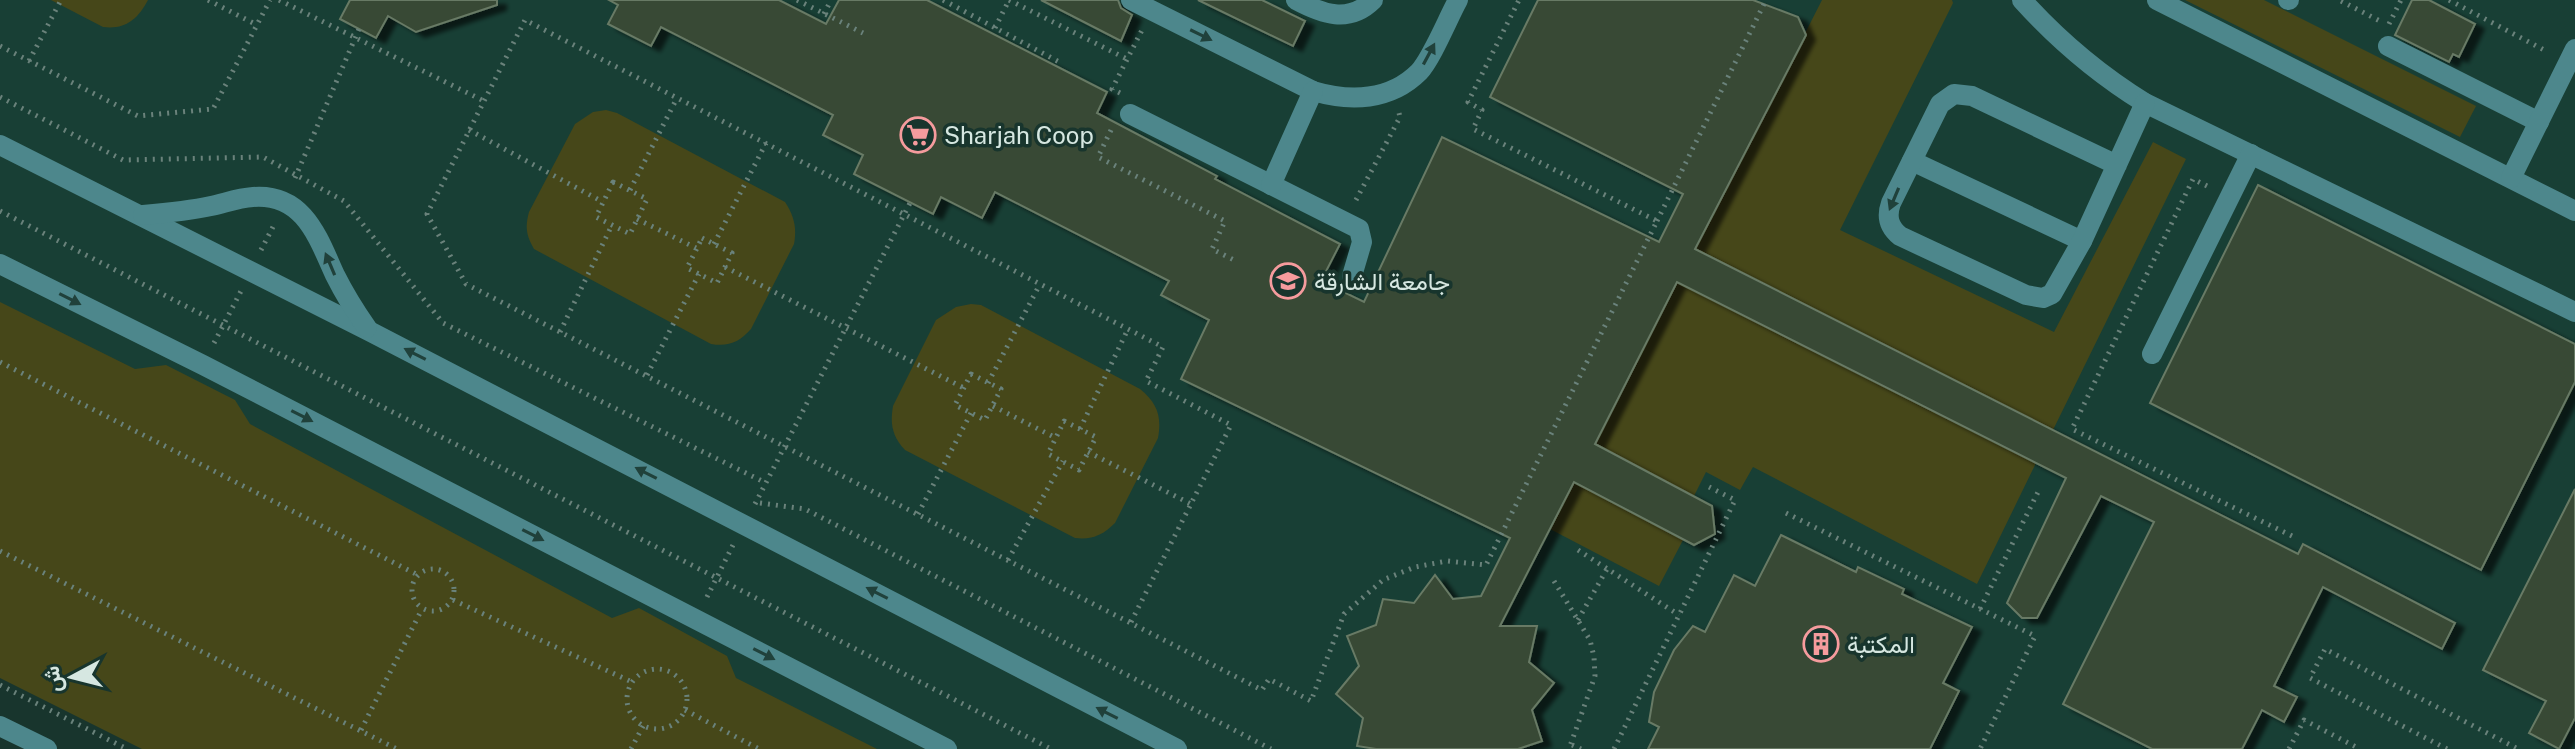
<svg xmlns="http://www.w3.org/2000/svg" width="2575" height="749" viewBox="0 0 2575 749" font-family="'Public Sans',Vazirmatn,sans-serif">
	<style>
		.built { fill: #183f35 }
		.green { fill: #464719 }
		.building { fill: #384935; stroke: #687a65; stroke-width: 2; filter: url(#shadow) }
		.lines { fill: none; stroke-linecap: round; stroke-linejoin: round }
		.path { stroke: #6a827b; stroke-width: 5; stroke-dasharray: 2 6; stroke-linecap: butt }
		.minor { stroke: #4d878c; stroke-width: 20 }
		.oneway { fill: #20413b }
		.labels { text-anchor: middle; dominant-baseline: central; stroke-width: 7; stroke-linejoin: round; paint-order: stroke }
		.poi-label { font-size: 24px; fill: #d6e7e1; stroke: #18352d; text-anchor: start }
	</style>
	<defs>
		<filter id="shadow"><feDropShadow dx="9" dy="5" stdDeviation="2" flood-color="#0009"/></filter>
	</defs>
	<rect width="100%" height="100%" fill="#18352d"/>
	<!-- built -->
	<polygon class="built" points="0,0 2575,0 2575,749 370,749 0,563"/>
	<!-- green -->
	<g class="green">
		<path d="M51 0H148C138 19 125 30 103 27Z"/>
		<polygon points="1822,0 1952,0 1953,3 1840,230 2054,332 2153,142 2186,159 2053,430 1695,249"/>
		<polygon points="2185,0 2264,0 2476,106 2460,137"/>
		<path d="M606 110 617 113 785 202C794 216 797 227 794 244L751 329C739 342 729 347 711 344L534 249C526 235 525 227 529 212L575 124 593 112Z"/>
		<polygon points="1677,282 2036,463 1977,584 1753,467 1740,490 1706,472 1694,496 1595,444"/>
		<polygon points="0,302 135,369 166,365 235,400 250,424 612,618 639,608 727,656 736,678 877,749 142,749 0,678"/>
		<path d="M971 304 981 305 1140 389C1157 403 1162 416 1158 438L1115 523C1103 535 1092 540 1075 538L905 450C892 436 890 424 893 406L936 320 956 307Z"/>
		<polygon points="1574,482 1683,540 1659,586 1550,529"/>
	</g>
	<!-- building -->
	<g class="building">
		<polygon points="350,0 497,0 497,5 416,32 388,16 376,38 340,19"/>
		<polygon points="609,0 779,0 826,24 839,0 927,0 1107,92 1097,113 1217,176 1215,179 1340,244 1321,281 1364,302 1442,137 1659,242 1683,194 1490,97 1538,0 1753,0 1798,17 1806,35 1695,249 2298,554 2303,544 2455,623 2442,649 2323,587 2274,686 2297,697 2284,722 2262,710 2242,749 2152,749 2063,704 2154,522 2101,496 2037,618 2022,618 2007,603 2066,478 1677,282 1595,444 1712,506 1715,534 1694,545 1574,482 1500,626 1537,626 1529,662 1554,683 1532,710 1542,741 1518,749 1376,749 1357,746 1363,718 1336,694 1359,666 1347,636 1376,625 1383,599 1414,603 1435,575 1453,599 1481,596 1510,538 1181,379 1209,320 1161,295 1169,281 995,192 982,218 941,197 933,214 854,174 863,155 823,135 833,115 661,27 651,46 608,24 618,5"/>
		<polygon points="1041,0 1118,0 1121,8 1132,15 1121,41"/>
		<polygon points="1198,0 1262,0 1305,21 1293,46"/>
		<polygon points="2412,0 2429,0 2475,24 2459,57 2453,54 2449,62 2395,35"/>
		<polygon points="2258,185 2575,344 2575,382 2481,570 2150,403"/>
		<polygon points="2575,489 2575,718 2559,749 2529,733 2546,701 2483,670"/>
		<polygon points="1781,535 1856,572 1858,567 1904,589 1902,594 1972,627 1943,683 1959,691 1930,749 1648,749 1659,727 1649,722 1654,692 1674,650 1693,626 1705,632 1734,575 1755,586"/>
	</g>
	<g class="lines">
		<!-- path -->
		<g class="path">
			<polyline points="208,0 257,25"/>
			<polyline points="279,0 484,101"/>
			<polyline points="797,0 863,33"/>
			<polyline points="943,0 1063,64"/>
			<polyline points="1009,0 1127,59"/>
			<polyline points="2449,0 2546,51"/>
			<polyline points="2341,1 2380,21"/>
			<polyline points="824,14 831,0"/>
			<polyline points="2389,24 2401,0"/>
			<polyline points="995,28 1009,0"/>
			<polyline points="0,46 138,116 213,109 270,0"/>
			<polyline points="29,61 61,0"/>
			<polyline points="1120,93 1112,89 1142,30"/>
			<polyline points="0,97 123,160 263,157 344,201 443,323 766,483"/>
			<polyline points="469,130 603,202"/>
			<polyline points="1111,130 1098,157 1225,221 1212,249 1236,261"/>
			<polyline points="295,178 359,29"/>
			<polygon points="613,182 647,199 630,234 596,217"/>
			<polyline points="2207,186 2193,179 2072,429 2292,536"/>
			<polyline points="630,190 677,98"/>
			<polyline points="1356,200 1400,117 1399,113"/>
			<polyline points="0,211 1051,749"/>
			<polyline points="637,219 696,248"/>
			<polyline points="1657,221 1766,0"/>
			<polygon points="702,238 732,253 717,283 687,268"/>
			<polyline points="714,244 766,143"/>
			<polyline points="261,250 275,223"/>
			<polyline points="725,267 964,388"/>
			<polyline points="560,332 612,225"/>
			<polyline points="214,343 241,291"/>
			<polyline points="0,362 418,575"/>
			<polygon points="971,374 1001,389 985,420 955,405"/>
			<polyline points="647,375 699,274"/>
			<polyline points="988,383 1040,284"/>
			<polyline points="993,406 1056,438"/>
			<polygon points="1064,421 1096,437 1079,470 1048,454"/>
			<polyline points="1080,429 1128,329"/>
			<polyline points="1088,452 1191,504"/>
			<polyline points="760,503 805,509 1271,749"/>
			<polyline points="755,504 910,203"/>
			<polyline points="1786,513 2035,636 1980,749"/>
			<polyline points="918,514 971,413"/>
			<polyline points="1578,550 1679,615"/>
			<polyline points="0,551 397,749"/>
			<polyline points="1008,560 1063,461"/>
			<circle cx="433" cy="590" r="21"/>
			<polyline points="1554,581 1590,640 1594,657 1595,676 1569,749"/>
			<polyline points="707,597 733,545"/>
			<polyline points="453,600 632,682"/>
			<polyline points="1980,609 2038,492"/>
			<polyline points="1578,620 1607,569"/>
			<polyline points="1131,622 1231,425 1146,381 1163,347 525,20 427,214 466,284 1262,690 1269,679 1311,701 1344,614 1383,580 1415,567 1447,561 1486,565 1657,221 1473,129 1482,110 1468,102 1519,0"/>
			<circle cx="657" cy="699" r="30"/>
			<polyline points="0,685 127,749"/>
			<polyline points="685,710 759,749"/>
			<polyline points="361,730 422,609"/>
			<polyline points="1572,745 1581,749"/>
			<polyline points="631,749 643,726"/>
			<polyline points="1614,749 1735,500 1709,487"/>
			<polyline points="2289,749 2304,720 2360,749"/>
			<polyline points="2447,749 2310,678 2325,649 2518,749"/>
		</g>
		<!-- minor -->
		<g class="minor">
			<path d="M1131 0 1313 91C1350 102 1390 101 1419 72 1432 58 1448 18 1458 0"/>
			<path d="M1296 0C1322 14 1349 24 1373 0"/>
			<path d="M2022 0C2059 41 2098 74 2145 103L2575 312"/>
			<polyline points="2157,0 2575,211"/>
			<polyline points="2288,0 2289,0"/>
			<polyline points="2388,46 2539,122"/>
			<polyline points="1130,114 1359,229 1362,242 1352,276"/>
			<polyline points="0,145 369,331 1177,749"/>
			<polyline points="1912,161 2082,241"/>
			<path d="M2117 165 1972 96 1954 94 1940 104 1891 203C1886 217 1889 227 1900 236L2026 295 2043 298 2052 294 2082 241 2145 103"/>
			<polyline points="2511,178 2575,49"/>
			<polyline points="1271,185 1313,91"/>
			<path d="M143 215C166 213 188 211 211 206 225 203 238 198 253 197 304 193 318 238 335 275 344 293 355 311 367 328"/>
			<polyline points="0,264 203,365 947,749"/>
			<polyline points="2152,354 2251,154"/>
			<polyline points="0,726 47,749"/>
		</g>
	</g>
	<!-- one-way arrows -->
	<defs><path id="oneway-solid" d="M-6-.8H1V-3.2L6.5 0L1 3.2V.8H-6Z" transform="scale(2)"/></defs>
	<g class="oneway">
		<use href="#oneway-solid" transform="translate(1201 35) rotate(26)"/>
		<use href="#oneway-solid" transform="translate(1429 54) rotate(-62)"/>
		<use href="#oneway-solid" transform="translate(1894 199) rotate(113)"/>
		<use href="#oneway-solid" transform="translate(330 264) rotate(-113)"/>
		<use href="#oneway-solid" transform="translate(70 299) rotate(27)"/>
		<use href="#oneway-solid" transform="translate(415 354) rotate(-153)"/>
		<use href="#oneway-solid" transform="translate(302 416) rotate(27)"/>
		<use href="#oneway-solid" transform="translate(646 473) rotate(-153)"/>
		<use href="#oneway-solid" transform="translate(533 535) rotate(27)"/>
		<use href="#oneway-solid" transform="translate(877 593) rotate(-153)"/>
		<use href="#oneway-solid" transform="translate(764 654) rotate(27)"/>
		<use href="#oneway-solid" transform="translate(1107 713) rotate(-153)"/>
	</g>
	<!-- icons -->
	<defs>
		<symbol id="supermarket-ring" viewBox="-11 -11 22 22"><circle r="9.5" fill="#18352d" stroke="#f59b9d" stroke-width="1.5"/><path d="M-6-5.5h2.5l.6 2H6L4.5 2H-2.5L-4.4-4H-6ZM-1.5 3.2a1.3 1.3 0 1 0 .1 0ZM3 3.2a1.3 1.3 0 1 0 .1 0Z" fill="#f59b9d"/></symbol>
		<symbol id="university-ring" viewBox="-11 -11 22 22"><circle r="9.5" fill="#18352d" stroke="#f59b9d" stroke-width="1.5"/><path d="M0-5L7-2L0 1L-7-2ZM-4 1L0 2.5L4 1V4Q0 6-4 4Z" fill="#f59b9d"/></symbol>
		<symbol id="building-ring" viewBox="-11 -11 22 22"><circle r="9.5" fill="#18352d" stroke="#f59b9d" stroke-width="1.5"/><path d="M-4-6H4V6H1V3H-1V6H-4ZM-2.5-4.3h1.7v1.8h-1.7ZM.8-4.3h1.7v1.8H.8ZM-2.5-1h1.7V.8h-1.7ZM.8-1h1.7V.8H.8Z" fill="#f59b9d"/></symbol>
	</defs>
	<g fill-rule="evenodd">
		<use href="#supermarket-ring" x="898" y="115" width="40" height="40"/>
		<use href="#university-ring" x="1268" y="261" width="40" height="40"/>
		<use href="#building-ring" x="1801" y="624" width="40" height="40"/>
	</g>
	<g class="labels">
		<!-- poi labels -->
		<g class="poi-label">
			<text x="944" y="135">Sharjah Coop</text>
			<text x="1314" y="281">جامعة الشارقة</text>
			<text x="1847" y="644">المكتبة</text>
		</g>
	</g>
	<!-- north arrow -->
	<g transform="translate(72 677) rotate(263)" stroke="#18352d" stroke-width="6" paint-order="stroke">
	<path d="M0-6L14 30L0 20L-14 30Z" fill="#d6e7e1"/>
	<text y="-12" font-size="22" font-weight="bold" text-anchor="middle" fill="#d6e7e1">ش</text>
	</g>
</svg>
